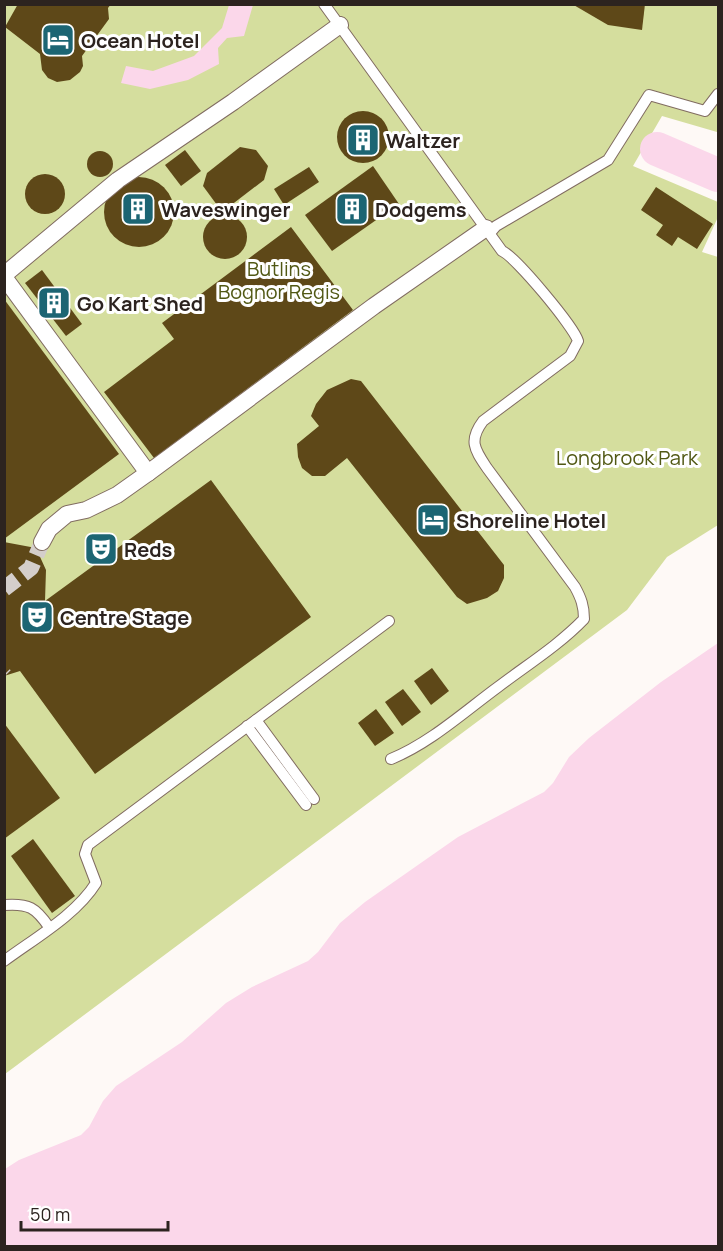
<svg xmlns="http://www.w3.org/2000/svg" width="723" height="1251" viewBox="0 0 723 1251" font-family="Manrope,sans-serif">
	<style>
		.green { fill: #d5de9e }
		.water { fill: #fbd7ea }
		.lines { fill: none; stroke-linecap: round; stroke-linejoin: round }
		.river { stroke: #fbd7ea; stroke-width: 34 }
		.building { fill: #5e4818 }
		.pedestrian-tunnel { stroke: #d4cecb; stroke-width: 16; stroke-dasharray: 16 8; stroke-linecap: butt }
		.service-casing { stroke: #816c61; stroke-width: 12 }
		.pedestrian-casing { stroke: #816c61; stroke-width: 18 }
		.service { stroke: #fff; stroke-width: 10 }
		.pedestrian { stroke: #fff; stroke-width: 16 }
		.labels { text-anchor: middle; dominant-baseline: central; stroke-width: 6; stroke-linejoin: round; paint-order: stroke }
		.poi-label { font-size: 20px; font-weight: bold; fill: #2c231f; stroke: #fff; text-anchor: start }
		.park-label { font-size: 20px; fill: #515814; stroke: #fff }
	</style>
	<rect width="100%" height="100%" fill="#fef9f6"/>
	<!-- green -->
	<polygon class="green" points="5,5 718,5 718,130 717,132 662,116 633,166 718,202 718,217 702,252 718,257 718,525 667,557 627,610 5,1074"/>
	<!-- water -->
	<g class="water">
		<polygon points="229,5 253,5 244,36 227,38 218,48 219,64 188,80 150,89 121,83 126,66 153,71 194,56 222,28"/>
		<polygon points="718,643 718,1246 5,1246 5,1169 19,1160 81,1135 89,1127 103,1101 116,1086 182,1042 226,1003 252,987 308,961 318,952 340,923 365,902 458,837 544,792 553,783 569,757 589,738 661,682"/>
	</g>
	<g class="lines">
		<!-- river -->
		<polyline class="river" points="657,149 718,175"/>
	</g>
	<!-- building -->
	<g class="building">
		<polygon points="18,4 111,4 108,8 109,19 82,56 83,66 80,72 70,80 57,82 48,78 42,70 40,54 5,27"/>
		<polygon points="572,4 645,4 642,30 608,25"/>
		<circle cx="363" cy="137" r="26"/>
		<polygon points="240,147 256,150 268,166 264,180 230,206 217,205 203,186 207,173"/>
		<polygon points="185,150 201,171 181,186 165,165"/>
		<circle cx="100" cy="164" r="13"/>
		<polygon points="373,166 399,204 332,251 305,215"/>
		<polygon points="309,167 319,182 284,205 274,189"/>
		<circle cx="45" cy="194" r="20"/>
		<circle cx="139" cy="212" r="35"/>
		<polygon points="656,187 713,224 697,249 678,237 672,246 656,235 663,225 641,210"/>
		<circle cx="225" cy="237" r="22"/>
		<polygon points="291,227 353,310 154,458 104,392 174,339 162,323"/>
		<polygon points="42,270 82,324 66,336 25,283"/>
		<polygon points="4,299 119,454 4,539"/>
		<polygon points="351,379 361,381 504,565 504,578 498,591 487,598 467,604 457,597 347,458 325,476 312,476 302,468 298,457 297,444 319,426 311,416 316,404 327,390"/>
		<polygon points="211,480 311,617 95,774 20,671 4,676 4,542 36,548 46,570 45,601"/>
		<polygon points="432,668 449,691 431,705 414,681"/>
		<polygon points="403,689 421,712 402,726 385,702"/>
		<polygon points="376,709 394,733 375,746 358,723"/>
		<polygon points="4,723 60,798 4,839"/>
		<polygon points="33,839 75,896 52,913 11,856"/>
	</g>
	<g class="lines">
		<!-- pedestrian-tunnel -->
		<g class="pedestrian-tunnel">
			<polyline points="4,589 31,568 42,542"/>
			<polyline points="4,675 5,676"/>
		</g>
		<defs>
			<g id="service">
				<path d="M324 4 502 251C515 256 574 327 578 341L570 356 483 421C468 441 475 450 487 468L575 587C581 598 584 606 584 619 559 645 527 665 498 687 464 712 430 743 391 759"/>
				<polyline points="490,233 496,226 608,160 649,95 705,111 718,94"/>
				<polyline points="256,720 314,799"/>
				<polyline points="247,726 306,805"/>
				<path d="M4 905C29 903 36 908 49 927"/>
				<path d="M4 961C35 938 76 915 96 883L85 854 88 845 389 621"/>
			</g>
			<g id="pedestrian">
				<polyline points="4,275 118,180 233,102 340,25"/>
				<polyline points="4,277 148,473 117,495 86,510 67,514 49,529 42,542"/>
				<polyline points="148,473 374,306 486,228"/>
			</g>
		</defs>
		<!-- service casing -->
		<use href="#service" class="service-casing"/>
		<!-- pedestrian casing -->
		<use href="#pedestrian" class="pedestrian-casing"/>
		<!-- service -->
		<use href="#service" class="service"/>
		<!-- pedestrian -->
		<use href="#pedestrian" class="pedestrian"/>
	</g>
	<!-- icons -->
	<defs>
		<symbol id="hotel-square" viewBox="-11 -11 22 22"><rect x="-9" y="-9" width="18" height="18" rx="4" fill="#1c6573" stroke="#fff"/><path d="M-6-4.5h1.5V1H6V5H4.5V3h-9V5H-6ZM-4 0a1.8 1.8 0 1 1 3.6 0ZM.5 0V-2.5h3Q6-2.5 6 0Z" fill="#fff"/></symbol>
		<symbol id="building-square" viewBox="-11 -11 22 22"><rect x="-9" y="-9" width="18" height="18" rx="4" fill="#1c6573" stroke="#fff"/><path d="M-4-6H4V6H1V3H-1V6H-4ZM-2.5-4.3h1.7v1.8h-1.7ZM.8-4.3h1.7v1.8H.8ZM-2.5-1h1.7V.8h-1.7ZM.8-1h1.7V.8H.8Z" fill="#fff"/></symbol>
		<symbol id="theatre-square" viewBox="-11 -11 22 22"><rect x="-9" y="-9" width="18" height="18" rx="4" fill="#1c6573" stroke="#fff"/><path d="M-5-5.5Q0-4 5-5.5V0Q5 5 0 6Q-5 5-5 0ZM-3.3-2.5H-1v1.5H-3.3ZM1-2.5H3.3v1.5H1ZM-2.8 1Q0 5.5 2.8 1Z" fill="#fff"/></symbol>
	</defs>
	<g fill-rule="evenodd">
		<use href="#hotel-square" x="39" y="21" width="38" height="38"/>
		<use href="#building-square" x="344" y="121" width="38" height="38"/>
		<use href="#building-square" x="119" y="190" width="38" height="38"/>
		<use href="#building-square" x="333" y="190" width="38" height="38"/>
		<use href="#building-square" x="35" y="284" width="38" height="38"/>
		<use href="#hotel-square" x="414" y="501" width="38" height="38"/>
		<use href="#theatre-square" x="82" y="530" width="38" height="38"/>
		<use href="#theatre-square" x="18" y="598" width="38" height="38"/>
	</g>
	<g class="labels">
		<!-- poi labels -->
		<g class="poi-label">
			<text x="81" y="40">Ocean Hotel</text>
			<text x="386" y="140">Waltzer</text>
			<text x="161" y="209">Waveswinger</text>
			<text x="375" y="209">Dodgems</text>
			<text x="77" y="303">Go Kart Shed</text>
			<text x="456" y="520">Shoreline Hotel</text>
			<text x="124" y="549">Reds</text>
			<text x="60" y="617">Centre Stage</text>
		</g>
		<!-- park labels -->
		<g class="park-label">
			<text x="279" y="268">Butlins<tspan x="279" dy="23">Bognor Regis</tspan></text>
			<text x="627" y="457">Longbrook Park</text>
		</g>
	</g>
	<!-- border -->
	<rect width="723" height="1251" fill="none" stroke="#2c231f" stroke-width="12"/>
	<!-- scale -->
	<path d="M21 1221v9h147v-9" fill="none" stroke="#2c231f" stroke-width="3"/>
	<text x="30" y="1221" font-size="18" fill="#2c231f" stroke="#ffffff" stroke-width="4.5" paint-order="stroke">50 m</text>
</svg>
